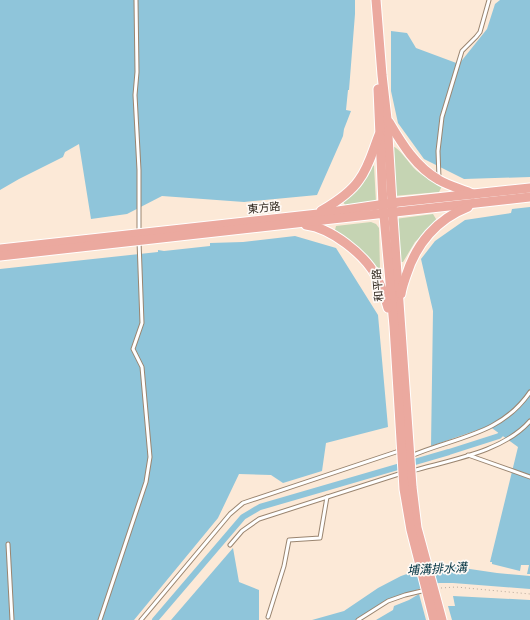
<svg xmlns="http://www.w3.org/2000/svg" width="530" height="620" viewBox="0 0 530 620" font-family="'Fira Sans Condensed','Noto Sans TC',sans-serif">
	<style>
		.green { fill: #c5d4b3 }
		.water { fill: #8fc5da }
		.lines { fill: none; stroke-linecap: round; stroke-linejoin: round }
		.canal { stroke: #8fc5da; stroke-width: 6 }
		.service-casing { stroke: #9a8570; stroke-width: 5 }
		.primary-casing { stroke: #fff; stroke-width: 11 }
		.path { stroke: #b8a99a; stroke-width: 1; stroke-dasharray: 1 3; stroke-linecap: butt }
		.service { stroke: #fff; stroke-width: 3 }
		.primary { stroke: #eba99f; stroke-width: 9 }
		.labels { text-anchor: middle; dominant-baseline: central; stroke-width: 3.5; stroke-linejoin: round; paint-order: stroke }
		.street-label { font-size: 11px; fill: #30281f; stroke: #fef9f5 }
		.water-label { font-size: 12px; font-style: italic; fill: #003241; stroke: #fef9f5 }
	</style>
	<rect width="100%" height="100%" fill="#fce9d7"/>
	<!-- green -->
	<g class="green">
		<path d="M392 146C400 148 409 164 417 171 424 177 433 182 442 186L439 192 394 196Z"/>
		<polygon points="371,164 374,166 376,202 346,206 343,202 359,185"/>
		<polygon points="433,214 436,219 435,223 415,242 403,262 398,262 395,219"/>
		<polygon points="371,222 376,224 379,228 380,269 377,271 335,230 336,226"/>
	</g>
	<!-- water -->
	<g class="water">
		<polygon points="0,0 355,0 355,14 349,90 348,90 346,110 351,111 344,129 343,136 317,195 244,202 162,196 127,214 91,219 79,144 65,152 63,157 19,179 0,190"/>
		<polygon points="500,0 530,0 530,177 464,179 424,159 398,123 391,91 391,31 407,33 416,48 459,64 487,29 495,4"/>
		<polygon points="530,207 530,574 527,574 529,565 521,565 520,571 492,564 492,562 490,562 518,447 489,426 431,446 433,311 421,259 435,241 465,220 511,213 512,209"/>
		<polygon points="295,236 336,248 378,315 388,427 326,443 322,471 283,483 271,475 239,474 218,518 134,620 0,620 0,269 158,252 158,250 164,251 210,246 210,243 243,242"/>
		<polygon points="233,548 239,582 259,590 259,620 171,620"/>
		<polygon points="436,564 497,573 530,576 530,589 453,583 439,583 427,586 389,600 355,620 312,620 344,611 378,588 401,576"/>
		<polygon points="419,594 426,620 376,620 393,610 394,606 409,600"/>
		<polygon points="453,596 530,600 530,620 452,620 448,606 455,606"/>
	</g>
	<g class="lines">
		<!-- canal -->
		<polyline class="canal" points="155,620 243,517 260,507 449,452 499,436 506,429"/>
		<defs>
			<g id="service">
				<polyline points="136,0 137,72 135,95 139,170 139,232"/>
				<polyline points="439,178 438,151 442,117 462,51 476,37 480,32 489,0"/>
				<polyline points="468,455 530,477"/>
				<path d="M411 456C455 437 501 435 530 392"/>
				<path d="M412 471C450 460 503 452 530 421"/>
				<polyline points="8,544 12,620"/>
				<polyline points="230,545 242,531 259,519 402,473"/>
				<polyline points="268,617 284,566 289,540 320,538 327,497"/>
				<polyline points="100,620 146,482 150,457 142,367 133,349 142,323 139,241"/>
				<polyline points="141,620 230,514 243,503 399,451"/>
				<polyline points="358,620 388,601 405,595 426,590"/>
			</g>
			<g id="primary">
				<polyline points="376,0 382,75 387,119 392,203 412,487 417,528 442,620"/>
				<polyline points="378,89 383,205 394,326 404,489 411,530 434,620"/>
				<path d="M389 122C402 144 416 167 439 180 449 186 462 189 473 194"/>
				<path d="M321 211C333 204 351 192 359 180 369 167 373 150 379 135"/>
				<path d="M306 225C331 228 364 254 376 276 381 285 385 297 388 308"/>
				<polyline points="0,249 318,214 399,202 530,188"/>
				<polyline points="0,256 530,197"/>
				<path d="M401 294C402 287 404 282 406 276 416 244 437 219 468 207"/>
			</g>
		</defs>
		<!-- service casing -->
		<use href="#service" class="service-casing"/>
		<!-- primary casing -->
		<use href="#primary" class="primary-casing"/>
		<!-- path -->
		<polyline class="path" points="441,588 456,587 530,594"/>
		<!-- service -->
		<use href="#service" class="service"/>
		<!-- primary -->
		<use href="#primary" class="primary"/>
	</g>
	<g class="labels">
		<!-- street labels -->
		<g class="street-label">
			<text transform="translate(264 208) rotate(-6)">東方路</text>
			<text transform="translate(378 285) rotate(-95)">和平路</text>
		</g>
		<!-- water labels -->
		<g class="water-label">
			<text transform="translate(437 569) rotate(-3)">埔溝排水溝</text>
		</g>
	</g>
</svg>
